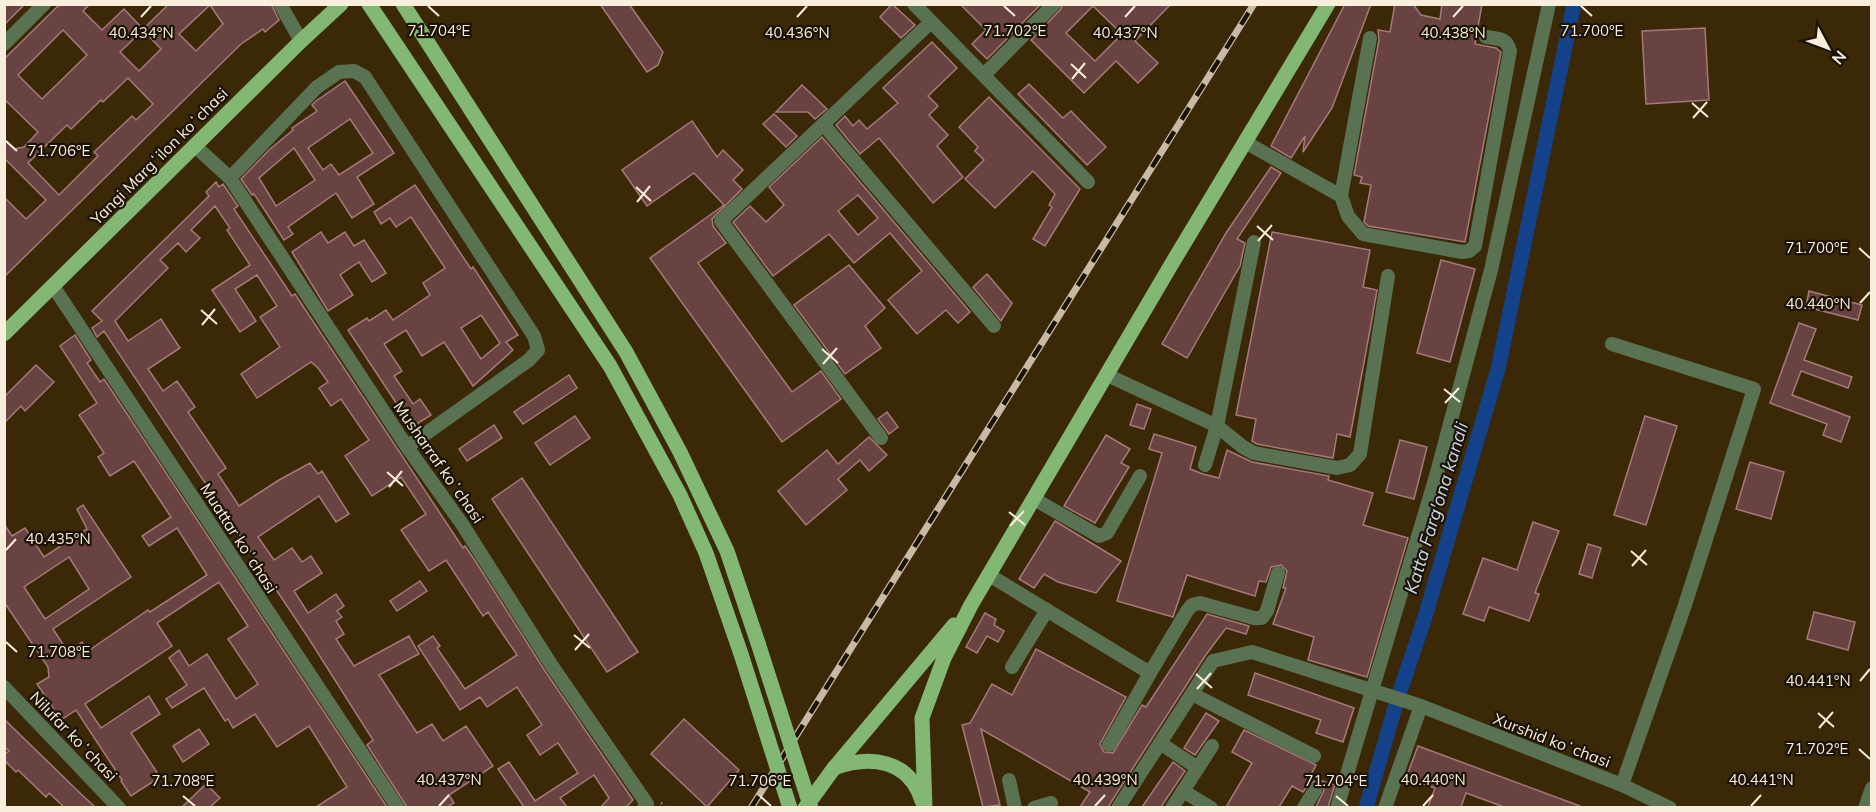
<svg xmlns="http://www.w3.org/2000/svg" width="1876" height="812" viewBox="0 0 1876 812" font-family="Mulish,sans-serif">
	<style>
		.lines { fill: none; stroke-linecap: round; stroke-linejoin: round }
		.canal { stroke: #13418a; stroke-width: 15 }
		.building { fill: #694242; stroke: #a57a79; stroke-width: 1.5; fill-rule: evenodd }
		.path { stroke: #8d7e63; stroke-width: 3; stroke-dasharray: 1.5 4.5; stroke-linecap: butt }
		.minor { stroke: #587252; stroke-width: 14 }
		.major { stroke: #82b874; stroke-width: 15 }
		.rail-casing { stroke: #c8baa4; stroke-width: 7 }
		.rail { stroke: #1b1306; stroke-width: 4.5; stroke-dasharray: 14; stroke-linecap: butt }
		.major-bridge { stroke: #82b874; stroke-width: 15 }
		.ticks { fill: none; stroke: #f9eddb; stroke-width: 2 }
		.labels { text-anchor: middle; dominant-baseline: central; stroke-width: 4.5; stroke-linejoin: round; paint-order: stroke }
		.street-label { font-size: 16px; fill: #f9eddb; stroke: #1b1306 }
		.water-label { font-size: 18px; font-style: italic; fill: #cddaef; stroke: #1b1306 }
		.ticks-label { font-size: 15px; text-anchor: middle; fill: #f9eddb; stroke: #1b1306; stroke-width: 4.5; stroke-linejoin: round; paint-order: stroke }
	</style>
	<rect width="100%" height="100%" fill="#3a2806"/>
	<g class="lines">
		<!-- canal -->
		<polyline class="canal" points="1366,808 1398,697 1425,617 1498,369 1574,4"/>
	</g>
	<!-- building -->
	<g class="building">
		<polygon points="4,4 25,4 4,25"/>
		<path d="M60 4H90L83 11 102 30 124 9 143 29 169 4H271L279 20 265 32 263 29 241 44 4 277V197L26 219 46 200 4 158V139L14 149 24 147 38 132 4 99V59ZM210 5 223 24 196 51 179 34ZM63 30 87 55 42 99 18 75ZM143 30 161 49 139 71 120 52ZM128 78 153 104 136 120 132 116 94 152 98 156 59 195 28 163 67 125 71 129 101 100 103 102Z"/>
		<polygon points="600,4 629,4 663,52 658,65 647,72"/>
		<polygon points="892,4 915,25 901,38 880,17"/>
		<polygon points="960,4 1041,4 987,59 972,44 986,30"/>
		<path d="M1063 4H1171L1135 41 1158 63 1138 83 1116 61 1084 93 1031 40 1060 10ZM1093 6 1122 34 1095 61 1066 33Z"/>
		<polygon points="1345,4 1371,4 1332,108 1303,152 1305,136 1291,158 1271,146"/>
		<polygon points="1395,4 1413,4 1421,15 1440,19 1442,4 1482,4 1475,44 1496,48 1501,52 1465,242 1368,226 1364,222 1371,185 1360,183 1362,177 1354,175 1379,40 1378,30 1390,32"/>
		<polygon points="1705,28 1709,100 1646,104 1642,31"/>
		<polygon points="932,42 957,68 928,96 938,106 929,115 948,135 937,146 963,177 933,203 879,138 860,154 836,125 845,116 853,126 859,120 867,129 898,103 883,88"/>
		<path d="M345 81 394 153 357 177 374 204 352 218 336 193 288 227 293 234 284 240 254 194 252 195 241 179 269 150 293 130 292 128 317 111 312 105 316 101ZM350 119 373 153 339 175 331 164 323 170 308 148ZM294 148 315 180 276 206 259 178Z"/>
		<polygon points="1029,84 1063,118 1071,111 1106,147 1087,165 1018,94"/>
		<polygon points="802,85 827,109 815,119 808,112 776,112"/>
		<polygon points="989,97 1080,189 1045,246 1033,239 1052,207 1049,205 1055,194 1033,171 995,208 965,179 984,160 975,151 978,147 959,127"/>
		<polygon points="774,114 797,136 786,147 763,124"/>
		<polygon points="692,121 717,157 723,150 743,170 733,180 742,189 712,219 713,226 726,243 698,263 792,392 821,371 841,399 782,442 650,258 724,205 694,173 647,206 622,170"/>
		<path d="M822 137 970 312 958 323 946 310 917 334 888 300 922 271 890 233 854 263 829 234 773 276 733 222 750 206 766 222 784 205 769 187ZM858 195 878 218 858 235 838 211Z"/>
		<polygon points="1271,167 1281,173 1237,239 1245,243 1240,266 1187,358 1162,344 1226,233"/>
		<polygon points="216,182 219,187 223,184 238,206 234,209 292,296 295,294 463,548 465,546 474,559 545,671 633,800 626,807 601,807 609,798 594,775 560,798 567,807 524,807 498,769 509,762 535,801 578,773 558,743 540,755 527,735 542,725 517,687 487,707 480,697 460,710 418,646 433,636 440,646 437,648 465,689 517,655 488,612 483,616 446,560 429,571 401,530 426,514 401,477 372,496 345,456 369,440 341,399 331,406 319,388 328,382 318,368 311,362 257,398 241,374 280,347 260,317 277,306 257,275 235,289 256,321 240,332 212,290 250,265 227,230 230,228 215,206 191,230 200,238 186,252 178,243 160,260 168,268 115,321 128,341 161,319 168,330 180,348 148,369 163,391 177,381 195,407 188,412 226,468 218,474 239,506 279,480 310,463 318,474 322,471 349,514 336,522 319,496 258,537 274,560 292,548 302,562 311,556 322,573 294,591 308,613 336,594 344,606 337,611 342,617 336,621 344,634 336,639 354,666 409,636 419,654 379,675 417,733 432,724 443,741 466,726 493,766 449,795 454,803 447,807 407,807 367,745 373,740 309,639 104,331 97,337 92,328 102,321 92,311 209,196 206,192"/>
		<path d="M415 185 471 269 473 267 518 335 506 342 513 350 473 386 444 342 422 356 406 330 384 344 402 371 394 376 413 404 420 399 431 415 412 427 348 330 367 318 369 321 386 310 393 320 430 295 423 283 445 268 411 217 396 227 390 218 381 224 374 212ZM481 315 500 343 481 359 461 328Z"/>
		<polygon points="321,232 328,243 345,232 354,246 364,240 386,273 372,282 359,262 340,275 353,295 328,311 292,252"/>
		<polygon points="1272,232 1370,250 1363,287 1377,290 1370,330 1350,437 1337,434 1333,458 1257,444 1252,441 1256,419 1236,415"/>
		<polygon points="1441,260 1475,269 1450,362 1417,353"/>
		<polygon points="849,265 885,308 865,326 881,348 845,374 794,305"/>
		<polygon points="987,274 1012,303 1001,321 973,287"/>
		<polygon points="1809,291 1862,305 1858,320 1806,307"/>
		<polygon points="1799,323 1816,329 1804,360 1852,377 1848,388 1801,371 1792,395 1850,417 1841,442 1823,435 1827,424 1770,403"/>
		<path d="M75 335 91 360 87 363 100 382 104 379 387 807H316L347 787 309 726 277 747 255 714 233 728 228 719 225 721 204 688 172 708 166 699 187 685 169 658 179 650 189 666 207 654 236 699 258 684 228 639 248 626 219 582 157 623 172 646 85 704 101 728 149 696 160 714 131 733 160 777 131 796 121 781 122 780 76 710 61 720 37 684 49 677 48 667 4 602V524L12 536 25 528 44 557 87 529 77 509 83 505 131 577 53 629 68 652 82 642 88 651 148 610 150 612 207 575 177 528 149 546 142 536 171 517 134 461 110 476 98 457 104 453 79 415 97 403 60 346ZM69 557 89 589 45 619 24 587Z"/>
		<polygon points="36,365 54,382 25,411 21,406 4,423 4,397"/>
		<polygon points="569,375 577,388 523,424 514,412"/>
		<polygon points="1137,404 1151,409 1144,429 1130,425"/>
		<polygon points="887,412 898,427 889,434 878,419"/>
		<polygon points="575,416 590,438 550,465 535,443"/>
		<polygon points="1645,416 1677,426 1646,525 1614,515"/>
		<polygon points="494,425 502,438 467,461 459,449"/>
		<polygon points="1154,434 1196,447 1190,469 1203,474 1219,478 1227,450 1252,462 1329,476 1328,480 1373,493 1363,525 1408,538 1367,677 1308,660 1314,637 1273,624 1286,588 1283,588 1287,571 1281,565 1271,567 1266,582 1259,581 1255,596 1187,575 1173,617 1117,601 1162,453 1149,449"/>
		<polygon points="1106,435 1130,449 1121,463 1129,467 1095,523 1064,506"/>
		<polygon points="869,437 887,455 869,471 860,460 838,479 847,490 806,525 778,491 827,450 838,464"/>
		<polygon points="1400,440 1427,447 1414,499 1386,492"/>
		<polygon points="1750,462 1784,472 1771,519 1736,509"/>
		<polygon points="522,478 638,652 607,672 492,499"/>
		<polygon points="1055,521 1121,561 1096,593 1058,582 1044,574 1034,588 1019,579"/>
		<polygon points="1533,522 1559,531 1535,593 1539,594 1529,621 1489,607 1484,621 1463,614 1483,558 1517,570"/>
		<polygon points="1588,544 1601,548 1592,578 1579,574"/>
		<polygon points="420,581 427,591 397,611 390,601"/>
		<polygon points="1814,612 1855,622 1848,650 1807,639"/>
		<polygon points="985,613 996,619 994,625 1004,631 998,642 987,636 977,653 966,647"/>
		<polygon points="1207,614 1249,626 1246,634 1226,628 1205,656 1108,807 1080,807 1090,792 981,729 1000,805 983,807 962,725 970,723 992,684 1012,695 1036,649 1126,697 1100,744 1104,752 1113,753 1142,705 1146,707"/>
		<polygon points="1255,673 1354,708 1343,742 1316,733 1321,720 1248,695"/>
		<polygon points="1206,713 1219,721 1195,755 1184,748"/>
		<polygon points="4,719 81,794 95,807 64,807 49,793 46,797 18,770 16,772 4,760 4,755 9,751 4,746"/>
		<polygon points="684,719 739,770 707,807 651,754"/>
		<polygon points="199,729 209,744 183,762 173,746"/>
		<polygon points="1244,730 1316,765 1310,777 1335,785 1328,807 1316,807 1324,790 1320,783 1315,781 1308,785 1303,792 1292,786 1279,807 1226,807 1252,763 1232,752"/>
		<polygon points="1418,746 1580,806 1580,807 1504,807 1466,793 1461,807 1428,807 1435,788 1406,778"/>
		<polygon points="1173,762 1185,771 1161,807 1142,807"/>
		<polygon points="206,784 220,798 210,807 182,807"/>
	</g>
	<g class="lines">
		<!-- path -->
		<polyline class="path" points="661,803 668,808"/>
		<!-- minor -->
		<g class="minor">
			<polyline points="280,4 301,41"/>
			<polyline points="914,4 1088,182"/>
			<polyline points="4,44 44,4"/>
			<polyline points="984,75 1054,4"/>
			<polyline points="823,124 994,326"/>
			<polyline points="1245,142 1341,196 1370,38"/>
			<polyline points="195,146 230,178 407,447 462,524 552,666 647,804 644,808"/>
			<polyline points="230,178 317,87 339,72 354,71 365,77 534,336 538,350 529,360 407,447"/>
			<path d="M1341 196 1348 216 1363 234 1462 252 1469 251 1475 246 1510 51C1507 38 1499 39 1486 37"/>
			<polyline points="53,286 398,808"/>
			<polyline points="1612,344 1754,389 1685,605 1622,785"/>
			<polyline points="1107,375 1217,426 1254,242"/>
			<polyline points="881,438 721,221 931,22"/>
			<polyline points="1205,465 1217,426 1243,447 1254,453 1337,468 1350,465 1360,454 1388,276"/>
			<polyline points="1034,499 1099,536 1107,533 1140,476"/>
			<polyline points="989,575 1150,673 1109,745"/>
			<polyline points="1012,667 1047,610"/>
			<polyline points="1150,673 1187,611 1192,605 1200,603 1254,618 1262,618 1267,611 1278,573"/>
			<polyline points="4,687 119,808"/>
			<polyline points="1192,694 1314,756"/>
			<polyline points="1160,743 1198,768"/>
			<polyline points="1009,780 1015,808"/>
			<polyline points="1183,791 1211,808"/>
			<polyline points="1034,808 1051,803"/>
			<polyline points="1118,808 1213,661 1252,652 1421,706 1622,785 1670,808"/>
			<polyline points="1172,808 1212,746"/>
			<polyline points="1304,808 1315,790"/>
			<polyline points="1337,808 1436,476 1491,270 1549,4"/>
			<polyline points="1385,808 1421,706"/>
			<polyline points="1865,808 1872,788"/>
		</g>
		<!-- major -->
		<g class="major">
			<polyline points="369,4 610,366 680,495 706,553 741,654"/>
			<polyline points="403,4 626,352 680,452 727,551 758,643"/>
			<polyline points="4,334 301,41 341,4"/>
			<path d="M834 768C870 755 909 759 922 801"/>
			<polyline points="805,808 834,768 954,625"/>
			<polyline points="925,808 922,718 944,658 971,605 1174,260 1328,4"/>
		</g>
		<defs>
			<polyline id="rail" points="751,808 1254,4"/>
		</defs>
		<!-- rail casing -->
		<use href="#rail" class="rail-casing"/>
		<!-- rail -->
		<use href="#rail" class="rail"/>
		<!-- major-bridge -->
		<g class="major-bridge">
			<polyline points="758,643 811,808"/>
			<polyline points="741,654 790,808"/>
		</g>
	</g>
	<!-- ticks -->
	<path class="ticks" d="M428 6 439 16M1004 6 1015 16M1581 6 1592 16M141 17 151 6M797 17 807 6M1125 17 1135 6M1453 17 1463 6M1071 64 1086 78M1072 79 1085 63M1692 103 1708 117M1693 118 1707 102M6 141 17 151M636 187 651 201M637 202 650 186M1257 226 1273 240M1258 241 1272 225M1859 248 1870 258M1860 303 1870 292M201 310 217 324M202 325 215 309M822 349 838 363M823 364 837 348M1444 389 1460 402M1445 403 1459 388M387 472 403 486M389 487 402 471M1009 512 1025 525M1010 526 1024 511M6 550 16 539M1631 551 1647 565M1632 566 1646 550M574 635 590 648M6 642 17 652M575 650 589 634M1196 674 1212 688M1860 681 1870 669M1197 689 1211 673M1818 713 1834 727M1819 728 1833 712M1859 749 1870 759M183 796 195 806M760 796 771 806M1336 796 1348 806M439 806 449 795M1095 806 1105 795M1423 806 1433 795M1751 806 1761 795"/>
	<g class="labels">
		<!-- street labels -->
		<g class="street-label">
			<text transform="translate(159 156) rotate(-45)">Yangi Margʻilon koʻchasi</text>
			<text transform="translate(439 462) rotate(55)">Musharraf koʻchasi</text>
			<text transform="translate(239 538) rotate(57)">Muattar koʻchasi</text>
			<text transform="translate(74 736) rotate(46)">Nilufar koʻchasi</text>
			<text transform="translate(1552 740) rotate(21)">Xurshid koʻchasi</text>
		</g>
		<!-- water labels -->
		<g class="water-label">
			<text transform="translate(1436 508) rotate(-73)">Katta Farg'ona kanali</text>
		</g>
	</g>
	<g class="ticks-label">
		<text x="439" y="36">71.704°E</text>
		<text x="1015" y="36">71.702°E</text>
		<text x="1592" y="36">71.700°E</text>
		<text x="797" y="38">40.436°N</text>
		<text x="1125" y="38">40.437°N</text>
		<text x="1453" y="38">40.438°N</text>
		<text x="141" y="38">40.434°N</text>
		<text x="59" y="156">71.706°E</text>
		<text x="1817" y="253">71.700°E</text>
		<text x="1818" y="309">40.440°N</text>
		<text x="58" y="544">40.435°N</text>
		<text x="59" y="657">71.708°E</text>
		<text x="1818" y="686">40.441°N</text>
		<text x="1817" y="754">71.702°E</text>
		<text x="449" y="785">40.437°N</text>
		<text x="1105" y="785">40.439°N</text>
		<text x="1433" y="785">40.440°N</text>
		<text x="1761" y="785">40.441°N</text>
		<text x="183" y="786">71.708°E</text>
		<text x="760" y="786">71.706°E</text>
		<text x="1336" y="786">71.704°E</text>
	</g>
	<!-- border -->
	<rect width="1876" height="812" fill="none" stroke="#f9eddb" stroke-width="12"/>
	<!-- north arrow -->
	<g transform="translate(1828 48) rotate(131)" stroke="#1b1306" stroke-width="4.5" paint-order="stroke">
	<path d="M0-4.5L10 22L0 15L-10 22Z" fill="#f9eddb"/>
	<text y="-9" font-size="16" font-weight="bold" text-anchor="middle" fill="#f9eddb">N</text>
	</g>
</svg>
